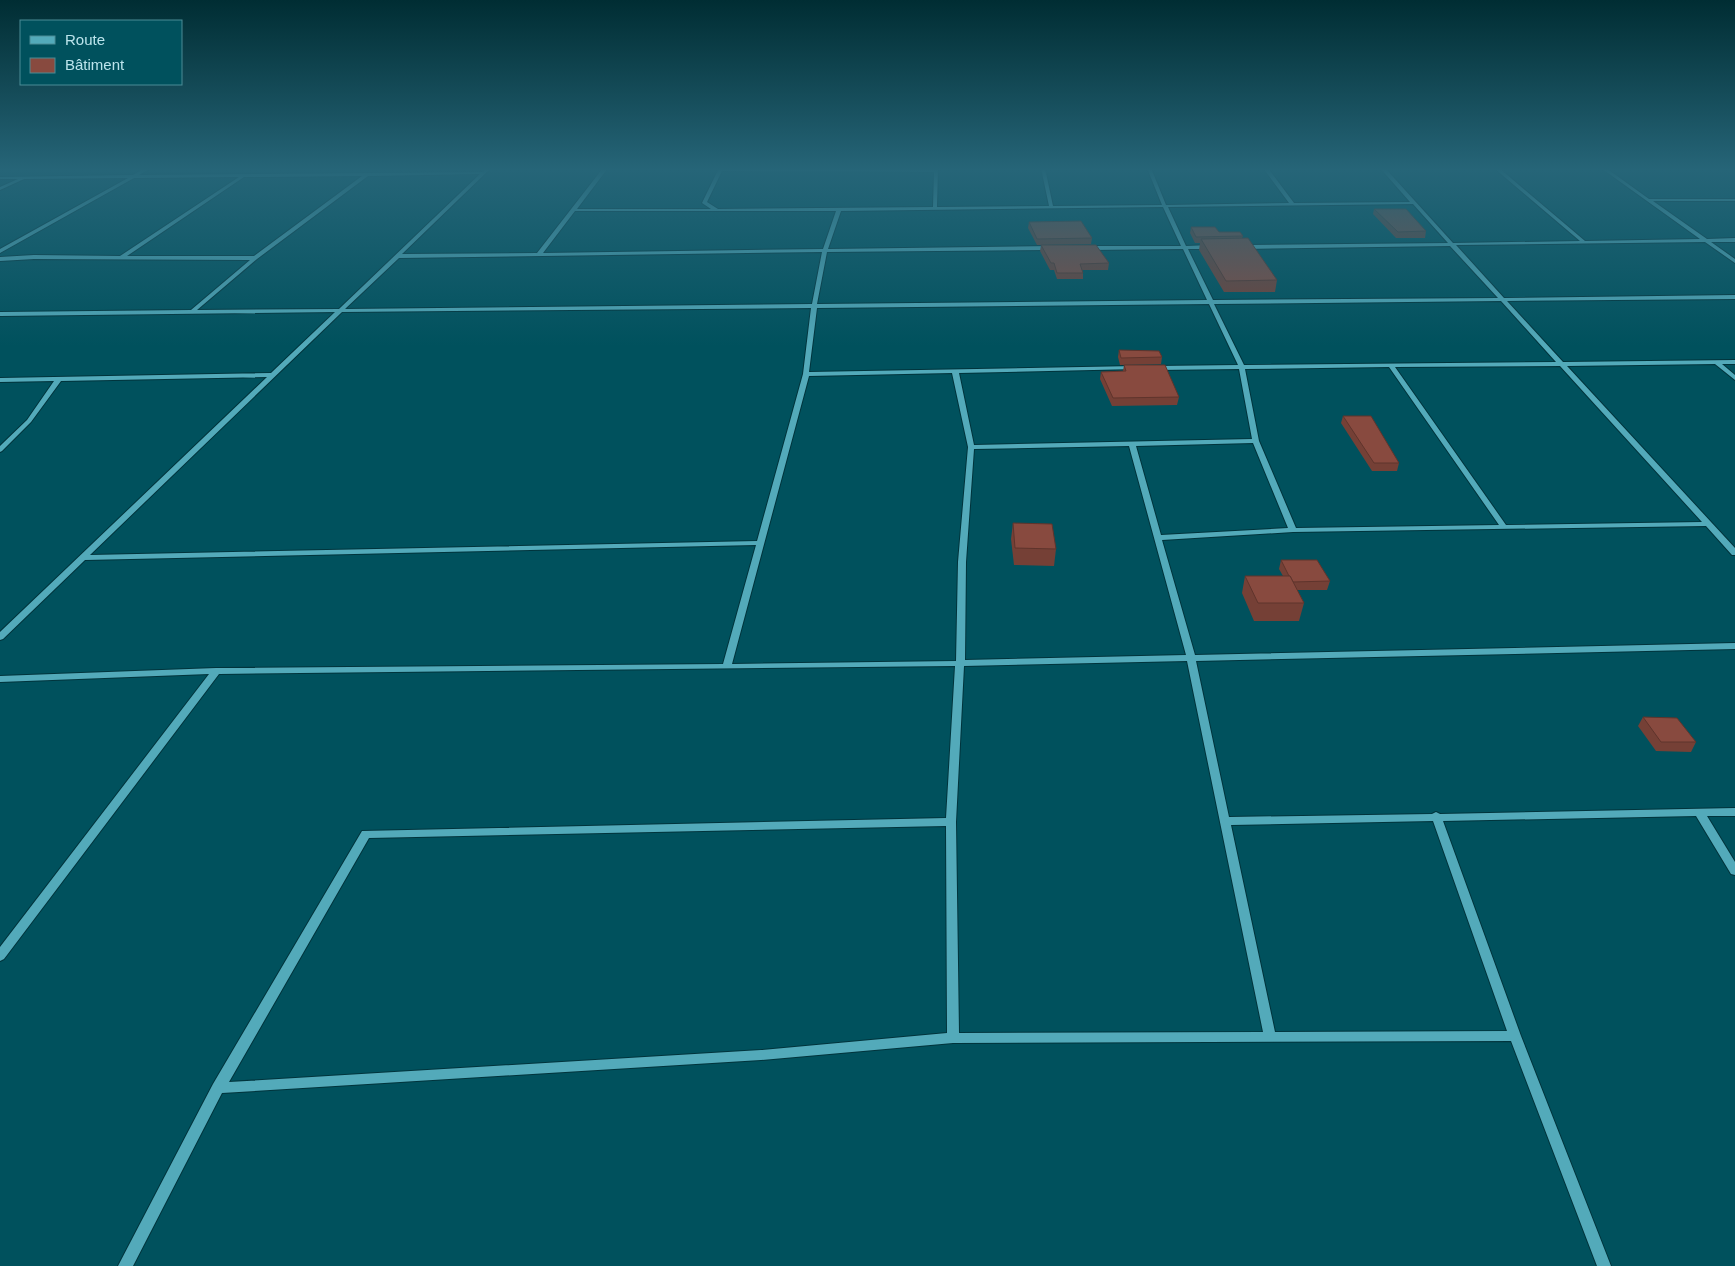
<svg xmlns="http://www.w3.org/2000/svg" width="1735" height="1266" viewBox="0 0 1735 1266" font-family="Arial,sans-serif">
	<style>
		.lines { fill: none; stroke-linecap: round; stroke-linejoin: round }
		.minor-casing { stroke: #00343c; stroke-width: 2 }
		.minor { fill: #53aaba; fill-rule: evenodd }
		.wall { fill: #754036 }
		.building { fill: #884a3f; stroke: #5f342c }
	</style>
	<rect width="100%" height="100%" fill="#00515d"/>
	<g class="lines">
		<defs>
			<path id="minor" d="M145 168H151L139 175 483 172 486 168H491L402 254 537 253 603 168H608L577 209H711L702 203 719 168 934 170V168H938L937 207 1049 206 1041 168H1045L1053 206 1162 205 1147 168H1151L1166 205 1289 203 1263 168H1268L1294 203 1410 202 1380 168H1385L1453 243 1580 241 1494 168H1499L1585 241 1700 239 1601 168H1606L1649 199H1735V201H1653L1707 239 1735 238V242H1711L1735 259V263L1705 242 1456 245 1504 298 1735 295V299L1507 301 1563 362 1735 360V364H1722L1735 375V380L1715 364 1567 366 1735 548V555H1732L1706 526 1293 532 1162 540 1195 655 1735 643V649L1196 661 1229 817 1432 814 1436 812 1440 814 1735 808V816H1707L1735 862V875L1731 874 1696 816 1443 821 1521 1036 1611 1266H1597L1511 1041 953 1043 761 1060 222 1093 133 1266H118L213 1084 362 831 946 818 955 666 219 674 4 959 0 961V947L209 674 0 682V676L216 668 723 664 756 545 85 560 3 639 0 640V632L267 377 61 381 31 422 2 451 0 452V446L27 420 54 381 0 382V378L271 373 335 312 0 316V312L191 310 250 260 34 259 0 261V257L34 255 120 256 239 177 134 178 0 253V249L128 178 24 179 0 190V187L18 179H0V177L133 175ZM722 171 934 172 933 207 718 209 707 202ZM480 174 339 309 197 310 257 259 368 176ZM362 176 254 256H127L244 177ZM1413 204 1448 243 1244 245 1241 247 1244 249 1450 246 1498 298 1213 300 1188 249H1211L1214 247 1211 245 1186 246 1168 207ZM1163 207 1181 246H1089L1086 248 1089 250 1183 249 1207 300 817 304 827 252 1051 250 1054 248 1051 246 828 249 841 211ZM575 211H836L823 249 543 253ZM822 252 812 304 345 309 399 258ZM1501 301 1556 362 1244 365 1214 304ZM1209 304 1238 365 1156 366 1153 368 1156 370 1239 369 1252 439 974 445 959 373 1137 369 1138 368 1135 366 809 372 817 308ZM811 308 803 374 757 541 90 555 342 312ZM1560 366 1702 522 1506 525 1395 367ZM1389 367 1499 525 1296 528 1259 441 1245 369ZM952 373 968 447 958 562 956 661 732 664 809 376ZM1253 443 1288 528 1161 535 1136 446ZM1129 446 1186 655 965 660 966 562 974 449ZM1187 661 1263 1032 959 1033 956 822 964 666ZM1433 821 1507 1031 1275 1032 1231 825ZM946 826 947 1033 761 1050 229 1082 369 838Z"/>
		</defs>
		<!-- minor casing -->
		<use href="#minor" class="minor-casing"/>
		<!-- minor -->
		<use href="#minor" class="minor"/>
	</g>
	<!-- wall -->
	<g class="wall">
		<polygon points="1374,209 1426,231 1425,238 1396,238 1373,214"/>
		<polygon points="1029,222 1092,238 1091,244 1037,245 1028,228"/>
		<polygon points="1191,227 1243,236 1242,238 1277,280 1275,292 1224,292 1199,250 1200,243 1195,243 1190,233"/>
		<polygon points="1041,245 1109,263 1108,270 1082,270 1083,273 1083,279 1057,279 1054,270 1050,270 1040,251"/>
		<polygon points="1119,350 1162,357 1161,364 1120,365 1118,357"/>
		<polygon points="1124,365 1179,397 1177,405 1112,406 1100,379 1101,372 1123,371"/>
		<polygon points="1343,416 1399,463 1397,471 1372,471 1341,423"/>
		<polygon points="1013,523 1056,549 1054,566 1014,565 1011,539"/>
		<polygon points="1281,560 1330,581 1327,590 1297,590 1304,603 1299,621 1254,621 1242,593 1245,576 1283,576 1279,569"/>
		<polygon points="1643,717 1696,742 1691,752 1656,751 1638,726"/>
	</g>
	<!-- building -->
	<g class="building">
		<polygon points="1374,209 1406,209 1426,231 1398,232"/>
		<polygon points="1081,221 1092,238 1037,239 1029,222"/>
		<polygon points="1191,227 1215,227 1219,232 1240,232 1243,236 1196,237"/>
		<polygon points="1248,238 1277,280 1226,281 1201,239"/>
		<polygon points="1041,245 1096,245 1109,263 1080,264 1083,273 1057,273 1054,263 1051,263"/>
		<polygon points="1119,350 1159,351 1162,357 1121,358"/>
		<polygon points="1124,365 1165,365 1179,397 1113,398 1101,372 1126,371"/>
		<polygon points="1343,416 1371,416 1399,463 1374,463"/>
		<polygon points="1013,523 1052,524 1056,549 1015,548"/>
		<polygon points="1281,560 1317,560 1330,581 1293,582 1290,576 1289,576"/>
		<polygon points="1245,576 1290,576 1304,603 1258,603"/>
		<polygon points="1643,717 1677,718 1696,742 1661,742"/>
	</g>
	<!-- sky -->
	<linearGradient id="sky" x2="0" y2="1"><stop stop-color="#002d33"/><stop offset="0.49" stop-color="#266578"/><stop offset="1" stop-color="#266578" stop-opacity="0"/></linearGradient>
	<rect width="1735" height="346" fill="url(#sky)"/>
	<!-- legend -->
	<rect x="20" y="20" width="162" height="65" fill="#00515d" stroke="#4b8c96"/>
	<rect x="30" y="36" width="25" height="8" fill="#53aaba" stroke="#4b8c96"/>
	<text x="65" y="45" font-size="15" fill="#bbe4ec">Route</text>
	<rect x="30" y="58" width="25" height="15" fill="#884a3f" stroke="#4b8c96"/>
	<text x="65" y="70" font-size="15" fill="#bbe4ec">Bâtiment</text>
</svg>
